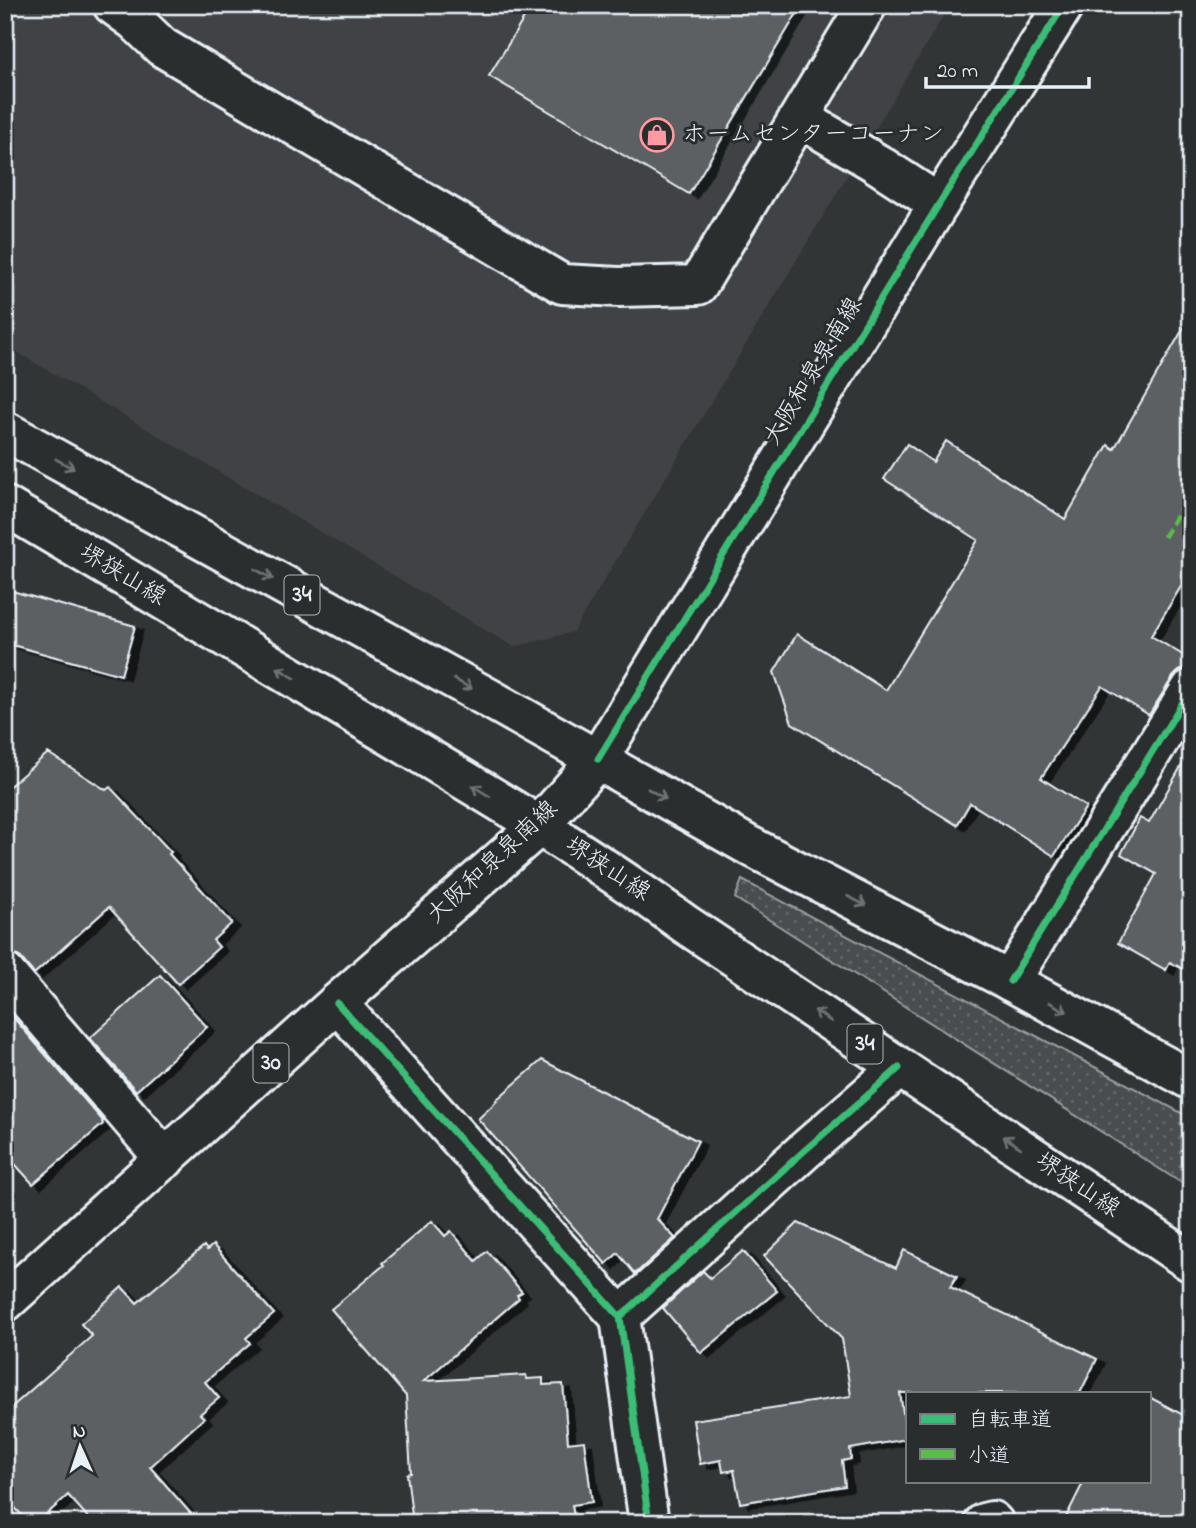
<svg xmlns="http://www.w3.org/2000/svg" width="1196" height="1528" viewBox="0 0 1196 1528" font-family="'Indie Flower','Klee One',sans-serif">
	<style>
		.built { fill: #3f4244 }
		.grass { fill: url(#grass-dots); stroke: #989fa4; stroke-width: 2 }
		.building { fill: #5c6063; stroke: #e8f1f8; stroke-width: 2; filter: url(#shadow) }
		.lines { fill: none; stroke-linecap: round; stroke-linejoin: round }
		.minor-casing { stroke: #e8f1f8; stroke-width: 44 }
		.major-casing { stroke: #e8f1f8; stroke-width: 44 }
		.minor { stroke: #2a2d2e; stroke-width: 38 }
		.major { stroke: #2a2d2e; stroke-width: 38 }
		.quiet { stroke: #5cbc4b; stroke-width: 5; stroke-dasharray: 10 5; stroke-linecap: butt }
		.cycleway-casing { stroke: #2a2d2e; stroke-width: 11 }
		.cycleway { stroke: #3abd76; stroke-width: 7 }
		.oneway { stroke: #6c7275 }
		.labels { text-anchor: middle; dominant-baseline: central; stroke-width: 6; stroke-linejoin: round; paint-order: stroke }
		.shield { fill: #2a2d2e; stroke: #afb6bb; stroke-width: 2 }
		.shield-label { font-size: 23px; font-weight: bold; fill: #e8f1f8 }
		.poi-label { font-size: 24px; fill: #e8f1f8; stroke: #2a2d2e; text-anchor: start }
		.street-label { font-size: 24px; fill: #e8f1f8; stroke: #2a2d2e }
	</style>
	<defs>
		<pattern id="grass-dots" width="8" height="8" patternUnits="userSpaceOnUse" patternTransform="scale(1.75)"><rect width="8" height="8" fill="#494d4f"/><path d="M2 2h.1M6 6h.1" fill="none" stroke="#636769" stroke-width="1.8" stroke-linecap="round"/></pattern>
		<filter id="shadow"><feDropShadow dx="8" dy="4.5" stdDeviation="0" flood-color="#0009"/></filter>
	</defs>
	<rect width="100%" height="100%" fill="#323536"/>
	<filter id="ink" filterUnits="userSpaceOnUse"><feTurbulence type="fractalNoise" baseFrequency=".0143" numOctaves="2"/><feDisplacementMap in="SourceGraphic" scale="14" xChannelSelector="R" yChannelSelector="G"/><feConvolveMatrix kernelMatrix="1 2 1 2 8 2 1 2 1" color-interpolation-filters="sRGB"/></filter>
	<g filter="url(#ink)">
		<!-- built -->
		<polygon class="built" points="5,5 950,5 573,632 514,647 5,345"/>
		<!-- grass -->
		<polygon class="grass" points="742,880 1191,1118 1191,1189 735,898"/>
		<!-- building -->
		<g class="building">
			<polygon points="532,5 802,5 689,194 489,76"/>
			<polygon points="1191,315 1191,570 1151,636 1191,660 1191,667 1181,669 1173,677 1149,715 1102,686 1041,778 1086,807 1054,856 970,803 957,825 792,723 774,672 797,634 886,690 978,540 884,479 907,444 933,462 946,441 1065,519 1108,445 1114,449"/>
			<polygon points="5,589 135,626 121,675 5,643"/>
			<polygon points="1191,749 1191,973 1170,962 1166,970 1118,943 1156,874 1121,854 1140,818 1149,823"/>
			<polygon points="48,753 106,790 110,787 171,852 169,854 232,923 213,940 219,947 178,984 109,907 34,974 21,958 13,953 5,952 5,790"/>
			<polygon points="160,975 207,1027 136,1091 90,1038"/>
			<polygon points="5,1008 103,1121 102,1122 103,1124 33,1184 5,1153"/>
			<polygon points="542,1060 698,1141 657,1219 675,1238 635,1274 618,1253 606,1264 478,1119 497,1101 496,1100"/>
			<polygon points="432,1221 445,1236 451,1231 476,1261 487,1251 522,1292 517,1295 519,1298 424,1381 526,1375 527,1379 543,1378 543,1385 563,1384 568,1443 584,1441 592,1502 572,1505 575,1523 413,1523 407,1474 411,1473 406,1396 331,1309 384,1265 382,1263"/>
			<polygon points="798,1223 896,1268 904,1250 957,1276 950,1287 1097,1359 1080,1393 900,1393 907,1439 850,1449 851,1459 842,1461 845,1486 740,1503 734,1470 723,1472 721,1460 700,1464 693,1420 851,1396 842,1339 764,1256"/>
			<polygon points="213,1245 274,1314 246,1338 250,1343 205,1382 219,1398 200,1414 204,1418 150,1467 199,1523 93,1523 68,1495 37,1523 29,1523 5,1497 5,1413 92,1336 81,1324 122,1287 137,1303 204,1246 207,1250"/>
			<polygon points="743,1251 777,1291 701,1353 663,1308 703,1271 710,1278"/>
			<polygon points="1149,1397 1191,1419 1191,1523 1063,1523 1084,1481 1149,1481"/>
		</g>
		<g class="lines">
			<defs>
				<g id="minor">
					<polyline points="113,5 135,21 162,47 562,284 619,287 698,285 867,5"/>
					<polyline points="800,118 876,163 939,204"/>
					<polyline points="5,973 165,1159"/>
					<polyline points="1010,981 1191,689"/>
					<polyline points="337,1003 620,1317 649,1523"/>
					<polyline points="620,1317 804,1151 899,1068"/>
					<polyline points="984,1523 992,1521 994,1523"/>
				</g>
				<g id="major">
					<polyline points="5,431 492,700 746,844 1010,981 1191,1080"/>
					<path d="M5 506C125 577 244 648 364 720 473 785 582 849 685 924L1191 1262"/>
					<polyline points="5,1302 337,1003 539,826 598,759 939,204 1064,5"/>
				</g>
			</defs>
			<!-- minor casing -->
			<use href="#minor" class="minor-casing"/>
			<!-- major casing -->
			<use href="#major" class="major-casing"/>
			<!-- minor -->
			<use href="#minor" class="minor"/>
			<!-- major -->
			<use href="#major" class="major"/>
			<!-- quiet -->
			<polyline class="quiet" points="1164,537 1191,491"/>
			<defs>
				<g id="cycleway">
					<polyline points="598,759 939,204 1064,5"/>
					<polyline points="1010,981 1191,689"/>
					<polyline points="337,1003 620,1317 649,1523"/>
					<polyline points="620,1317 804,1151 899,1068"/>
				</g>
			</defs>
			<!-- cycleway casing -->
			<use href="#cycleway" class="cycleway-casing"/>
			<!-- cycleway -->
			<use href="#cycleway" class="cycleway"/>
		</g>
		<!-- one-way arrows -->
		<defs><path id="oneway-shaft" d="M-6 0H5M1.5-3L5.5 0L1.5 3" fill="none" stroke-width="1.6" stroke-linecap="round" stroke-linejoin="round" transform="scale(1.75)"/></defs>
		<g class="oneway">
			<use href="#oneway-shaft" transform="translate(65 464) rotate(29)"/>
			<use href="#oneway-shaft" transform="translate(264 574) rotate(29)"/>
			<use href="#oneway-shaft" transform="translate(286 673) rotate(-149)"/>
			<use href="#oneway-shaft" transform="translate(463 684) rotate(29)"/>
			<use href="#oneway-shaft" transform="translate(481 791) rotate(-148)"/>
			<use href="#oneway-shaft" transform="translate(657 794) rotate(30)"/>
			<use href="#oneway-shaft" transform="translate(857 901) rotate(27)"/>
			<use href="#oneway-shaft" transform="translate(1058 1007) rotate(29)"/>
			<use href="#oneway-shaft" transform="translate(823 1016) rotate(-146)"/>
			<use href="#oneway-shaft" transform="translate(1012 1142) rotate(-146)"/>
		</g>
	</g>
	<!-- icons -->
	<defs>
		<symbol id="shop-ring" viewBox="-11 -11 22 22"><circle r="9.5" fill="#2a2d2e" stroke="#ff9aa2" stroke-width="1.5"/><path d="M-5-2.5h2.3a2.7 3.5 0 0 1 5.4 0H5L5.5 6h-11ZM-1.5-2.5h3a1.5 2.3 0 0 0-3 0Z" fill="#ff9aa2"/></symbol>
	</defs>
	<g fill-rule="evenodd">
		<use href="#shop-ring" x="638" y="116" width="38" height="38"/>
	</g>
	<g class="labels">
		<!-- shield labels -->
		<g class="shield">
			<rect x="284.5" y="575.5" width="35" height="39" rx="5"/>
			<rect x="847.5" y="1024.5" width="35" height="39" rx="5"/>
			<rect x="253.5" y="1043.5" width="35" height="39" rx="5"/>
		</g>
		<g class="shield-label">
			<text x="302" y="595">34</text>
			<text x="865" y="1044">34</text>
			<text x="271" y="1063">30</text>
		</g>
		<!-- poi labels -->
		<g class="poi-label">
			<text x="682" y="135">ホームセンターコーナン</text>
		</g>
		<!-- street labels -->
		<g class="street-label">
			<text transform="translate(814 372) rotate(-59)">大阪和泉泉南線</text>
			<text transform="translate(122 576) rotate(31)">堺狭山線</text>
			<text transform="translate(493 863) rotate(-43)">大阪和泉泉南線</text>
			<text transform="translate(607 870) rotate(33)">堺狭山線</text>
			<text transform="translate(1077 1186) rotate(34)">堺狭山線</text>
		</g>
	</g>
	<!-- margin -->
	<rect width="1196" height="1528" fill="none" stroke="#2a2d2e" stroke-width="28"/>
	<rect x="14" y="14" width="1168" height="1500" fill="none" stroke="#e8f1f8" stroke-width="2.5" filter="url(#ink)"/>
	<!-- legend -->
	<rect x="906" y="1392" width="245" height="91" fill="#2a2d2e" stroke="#767b7f" stroke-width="2"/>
	<rect x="920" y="1414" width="35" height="10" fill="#3abd76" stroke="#767b7f" stroke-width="2"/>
	<text x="968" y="1426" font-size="21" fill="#e8f1f8">自転車道</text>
	<rect x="920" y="1449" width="35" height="10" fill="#5cbc4b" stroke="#767b7f" stroke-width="2"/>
	<text x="968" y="1462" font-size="21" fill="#e8f1f8">小道</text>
	<!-- north arrow -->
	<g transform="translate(80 1447) rotate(357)" stroke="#2a2d2e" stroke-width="5" paint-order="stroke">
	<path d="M0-5L12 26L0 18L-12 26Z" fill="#e8f1f8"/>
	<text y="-10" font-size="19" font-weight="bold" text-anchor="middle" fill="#e8f1f8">N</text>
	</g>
	<!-- scale -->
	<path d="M926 77v10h163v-10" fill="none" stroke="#e8f1f8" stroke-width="3.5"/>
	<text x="937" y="77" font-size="21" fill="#e8f1f8" stroke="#2a2d2e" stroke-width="5" paint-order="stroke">20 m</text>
</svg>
